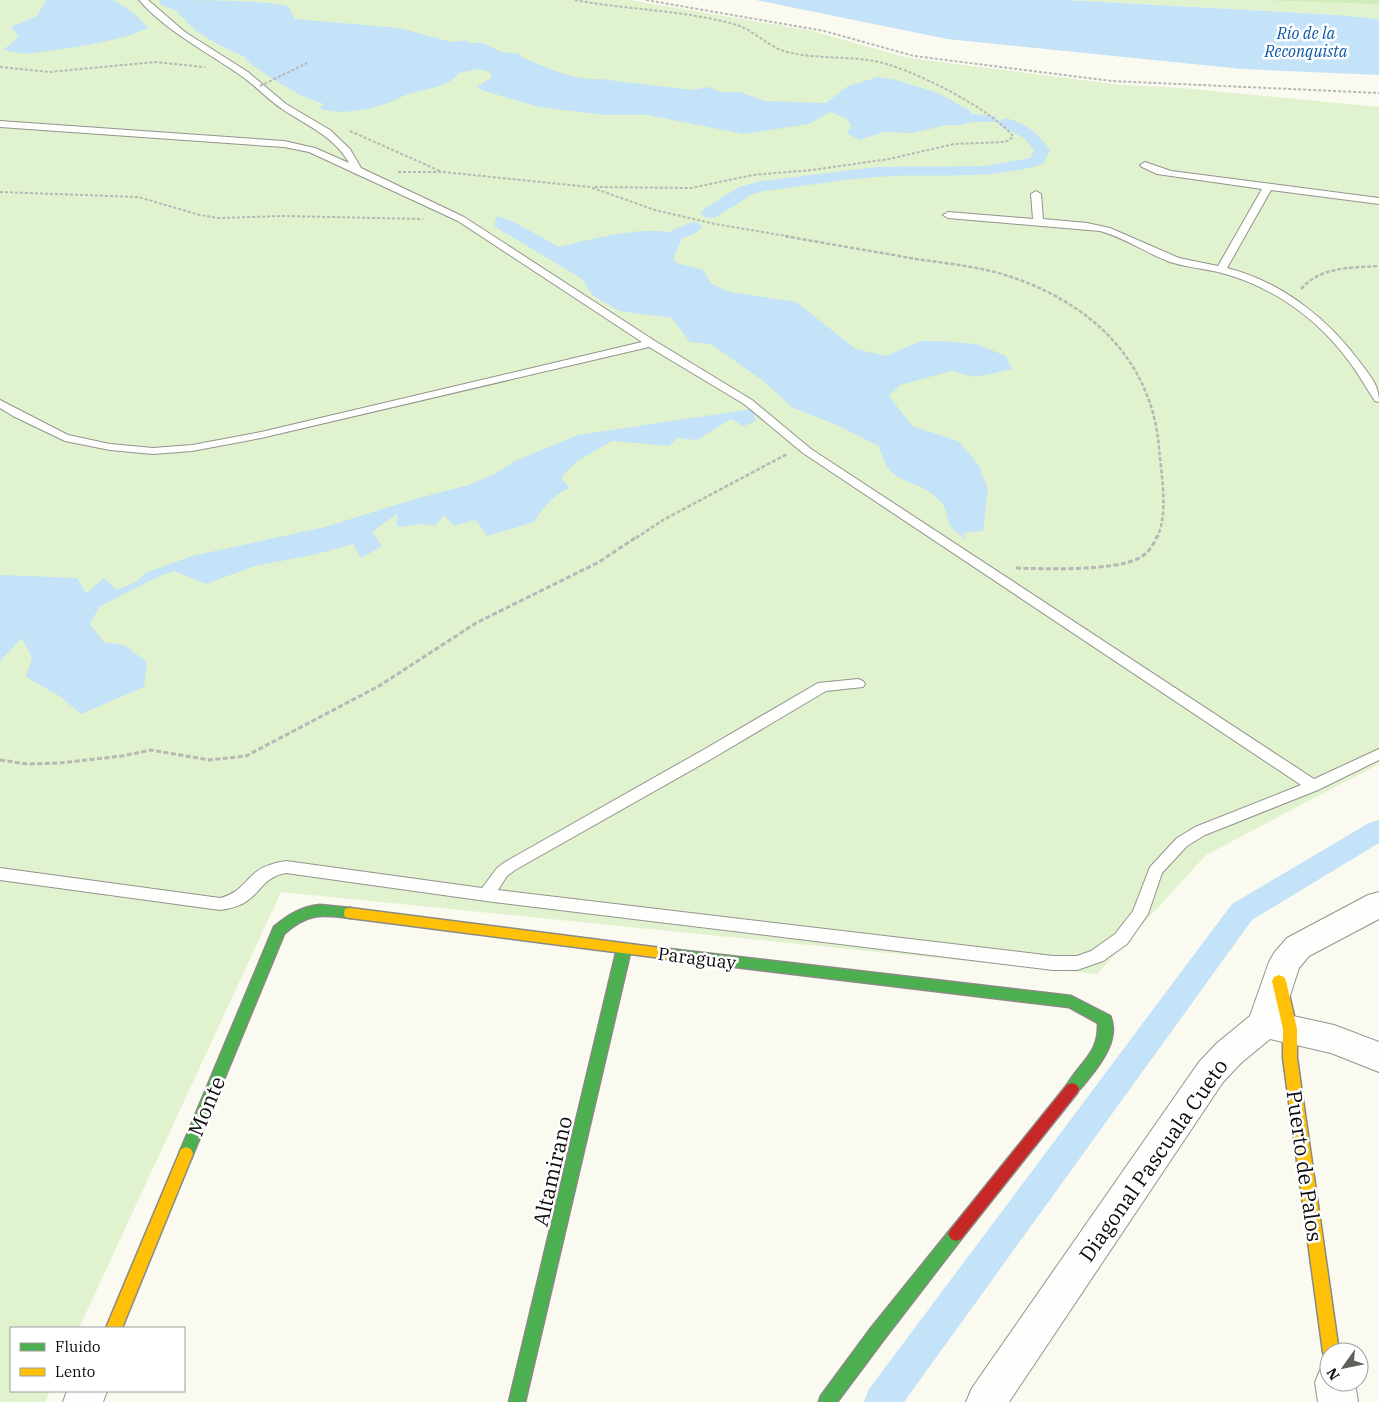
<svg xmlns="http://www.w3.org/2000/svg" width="1379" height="1402" viewBox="0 0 1379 1402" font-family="'IBM Plex Serif',serif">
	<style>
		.green { fill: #e1f2ce }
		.forest { fill: #d0ebbc }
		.water { fill: #c4e2f8 }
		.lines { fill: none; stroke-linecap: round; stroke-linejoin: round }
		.canal { fill: #c4e2f8; fill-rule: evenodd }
		.lane-casing { stroke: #94938f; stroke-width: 2 }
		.street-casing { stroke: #94938f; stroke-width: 2 }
		.fast-casing { stroke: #8a8a85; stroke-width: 3 }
		.slow-casing { stroke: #8a8a85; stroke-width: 3 }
		.jam-casing { stroke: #8a8a85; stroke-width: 3 }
		.path-far2 { stroke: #b7b7b5; stroke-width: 2; stroke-dasharray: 3 2; stroke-linecap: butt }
		.path-far1 { stroke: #b7b7b5; stroke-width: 2.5; stroke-dasharray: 4 2; stroke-linecap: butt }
		.path { stroke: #b7b7b5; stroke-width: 3; stroke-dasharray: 5 2.5; stroke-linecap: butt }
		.lane { fill: #fefefd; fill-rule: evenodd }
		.street { fill: #fefefd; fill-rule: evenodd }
		.fast { fill: #4caf50; fill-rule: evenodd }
		.slow { fill: #ffc107; fill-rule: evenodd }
		.jam { fill: #c62828; fill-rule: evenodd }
		.path-bridge { stroke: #b7b7b5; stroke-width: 2; stroke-dasharray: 3 2; stroke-linecap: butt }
		.labels { text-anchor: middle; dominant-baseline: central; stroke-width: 5; stroke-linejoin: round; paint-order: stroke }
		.far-water-label { font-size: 16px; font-style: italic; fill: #0d58a7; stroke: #fff }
		.street-label { font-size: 18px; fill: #0c0c0c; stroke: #fff }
		.near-street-label { font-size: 21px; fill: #0c0c0c; stroke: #fff }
	</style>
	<rect width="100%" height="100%" fill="#fbfaf0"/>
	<!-- green -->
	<g class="green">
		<polygon points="0,0 631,0 812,31 909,58 1123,85 1182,88 1379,107 1379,764 1206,855 1097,974 281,892 79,1328 11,1328 11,1391 50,1391 45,1402 0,1402"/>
		<polygon points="1065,0 1379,0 1379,19 1338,15"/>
	</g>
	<!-- forest -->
	<polygon class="forest" points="1259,0 1379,0 1379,4"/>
	<!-- water -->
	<g class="water">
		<polygon points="46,0 114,0 135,14 148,28 128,36 89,45 27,54 3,50 19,37 11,27 37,16"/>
		<path d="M159 0C184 0 270 0 287 6 291 9 292 15 295 19L399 28 452 42 467 40 469 43H483L501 52 520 54 522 57C545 67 574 81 600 79L692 90 709 87 721 92H740L765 101 826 103 848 86 878 77 896 80 938 93 969 110 974 119 969 123 960 125H946L913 133 884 132 859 140 847 133 851 125 846 118 830 112 809 124 744 134 648 115H604L539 107 484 91 477 87 491 78V73L480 69 459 73C447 89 424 88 406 95 400 97 395 101 388 103 367 110 341 116 319 108L324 104 302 96 271 78 252 65 243 56 219 45 196 31 175 10 161 5Z"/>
		<polygon points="756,0 1065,0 1338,15 1379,19 1379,75 1242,69 947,39"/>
		<path d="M497 216 512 221 559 247C585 241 661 220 682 238L673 259 679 264 702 269 712 284 730 292 796 302 856 349 886 356 921 341H941L976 344 1006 356 1012 369 975 377 951 371 900 385 889 396 912 426 958 441 978 464 988 489 983 531 963 533 967 541C962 536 953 530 950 525 945 515 948 509 939 500 913 474 890 490 879 446L837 425 793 408 763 381 711 344 690 342 672 318 619 311 592 295 582 279 494 226Z"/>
		<path d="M752 409 756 421 743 426 731 419 697 440 677 438 669 446 612 441 577 461 561 478 570 488C553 495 544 506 534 522L487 536 476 520 454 526 444 515 435 526 422 524 397 527V514L372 532 382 546 361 558 353 544 317 554 255 566 206 584 174 571 155 578 99 607 90 624 104 642 124 645 147 662 144 687 81 714 61 697 26 677 32 658 22 638 0 661V575L77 578 86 593 104 578 117 590 136 582 145 573 192 556 325 527 415 499 469 485 495 474 515 461 578 435Z"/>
	</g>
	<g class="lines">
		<!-- canal -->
		<g class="canal">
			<polygon points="974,114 995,116 997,119 995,122 968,122 966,119 968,116"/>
			<path d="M1006 118C1025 123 1039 134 1050 150L1043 164C989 180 946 174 892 176 849 178 806 186 763 191L751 195 716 217 710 218 704 217 701 213 704 209 739 187 761 181 876 167 984 166 1030 158 1034 150 1024 138 1000 126 998 123 1000 120Z"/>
			<path d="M693 222 699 223 702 227C696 235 681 240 672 238L669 234 672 230Z"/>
			<polygon points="1379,820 1379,843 1252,920 904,1402 864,1402 869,1389 1232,904 1369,823"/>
		</g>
		<defs>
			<g id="lane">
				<path d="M139 0H148L185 32 248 72 286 104 330 130 350 149 361 168 464 217 655 341 752 400 811 449 1314 779 1379 749V760L1318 790 1205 835 1187 846 1162 873 1148 914 1127 944 1103 961 1077 970H1053L486 901 286 873C263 877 261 893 244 903 236 907 228 909 220 910L0 880V868L220 898C238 894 243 883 256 872 265 865 275 863 286 861L482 888 497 868 505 862 703 750 818 683 858 679 863 681 865 684 863 687 826 691 713 758 515 870 507 876 498 890 1053 956H1077L1091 951 1115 934 1133 911 1150 867 1177 838 1195 827 1301 785 803 453 744 404 649 347 261 438 192 451 153 454 110 450 65 441 13 416 0 408V400L68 435 110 444 153 448 192 445 261 432 642 342 458 221 309 152 284 147 0 127V121L284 141 315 148 349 163C334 136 306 125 282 109 267 99 255 85 240 75 206 51 167 32 139 0Z"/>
				<path d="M1145 162 1171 171 1379 198V204L1271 190 1227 268C1282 282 1329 319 1362 365 1372 378 1379 386 1379 402L1375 401C1366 388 1358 373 1348 360 1318 320 1277 290 1229 275 1210 269 1189 268 1170 262 1146 253 1125 238 1100 231L948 218 943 215 948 212 1033 219 1031 194 1036 191 1041 194 1043 219 1087 223 1110 228 1179 258 1218 266 1262 189 1157 174 1142 167 1140 165Z"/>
			</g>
			<g id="street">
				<polygon points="1379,892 1379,919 1309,956 1299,968 1284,1014 1334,1025 1379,1042 1379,1072 1331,1053 1270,1039 1241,1063 1223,1082 1009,1402 966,1402 972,1388 1199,1062 1217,1043 1250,1016 1269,962 1274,953 1287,938 1368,895"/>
				<polygon points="1329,1365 1329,1382 1355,1382 1358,1402 1318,1402 1315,1382 1321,1368"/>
				<polygon points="67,1391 107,1391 103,1402 63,1402"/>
			</g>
			<g id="fast">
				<path d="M320 905 350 908 355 909 356 913 355 917 350 918C321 914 307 913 284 934L191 1159 186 1161 181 1159 179 1154 274 927C288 915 301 907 320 905Z"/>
				<polygon points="624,944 629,945 631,949 525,1402 509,1402 617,949 619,945"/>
				<path d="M669 949 1071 996 1110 1016C1120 1038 1101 1063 1088 1079 1083 1085 1079 1092 1072 1095L1067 1093 1065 1089C1077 1064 1100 1055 1098 1023L1069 1007 669 959 664 958 662 954 664 950Z"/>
				<polygon points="956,1227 961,1229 964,1234 961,1239 884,1339 837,1402 819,1402 821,1396 872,1327 951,1229"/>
			</g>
			<g id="slow">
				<polygon points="350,908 669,949 674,950 676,954 674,958 669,959 350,918 345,917 344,913 345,909"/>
				<polygon points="1279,975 1284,977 1286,981 1297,1029 1297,1058 1339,1352 1329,1352 1329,1359 1325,1358 1323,1352 1283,1058 1283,1029 1272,981 1274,977"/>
				<polygon points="186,1147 191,1149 193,1154 122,1328 106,1328 179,1154 181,1149"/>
			</g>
			<polygon id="jam" points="1072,1083 1077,1085 1079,1089 1077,1093 961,1239 956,1241 951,1239 948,1234 951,1229 1067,1085"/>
		</defs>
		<!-- lane casing -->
		<use href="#lane" class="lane-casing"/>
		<!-- street casing -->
		<use href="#street" class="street-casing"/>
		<!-- fast casing -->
		<use href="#fast" class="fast-casing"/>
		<!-- slow casing -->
		<use href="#slow" class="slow-casing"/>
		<!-- jam casing -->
		<use href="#jam" class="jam-casing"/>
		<!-- path-far2 -->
		<g class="path-far2">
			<path d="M575 0C628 10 685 10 737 25 755 31 768 47 787 52 815 59 845 56 874 61 909 67 990 108 1013 136L1010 140 1003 142 954 144 889 159 812 170 753 175 691 188 594 187"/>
			<polyline points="646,0 824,31 914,56 1112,81 1379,93"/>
			<polyline points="0,67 49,72 155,62 205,67"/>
			<polyline points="350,131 440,171"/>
			<polyline points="398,172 443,172 590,187 655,210 715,224 792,237"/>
			<polyline points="0,192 138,197 200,215 218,218 284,216 423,219"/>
		</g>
		<!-- path-far1 -->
		<g class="path-far1">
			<path d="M785 236C828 244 872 251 916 259 944 263 974 266 1002 274 1085 299 1151 356 1159 447 1161 475 1169 511 1157 538"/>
			<path d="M1301 289C1321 266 1351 268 1379 266"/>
			<polyline points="636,538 663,520 787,454"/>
		</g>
		<!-- path -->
		<g class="path">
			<path d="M1016 568C1045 569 1112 571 1137 559 1147 555 1153 546 1157 536"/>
			<polyline points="0,760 27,764 60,763 122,756 151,750 209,760 246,756 379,686 476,623 599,562 638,536"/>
		</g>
		<!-- lane -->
		<use href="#lane" class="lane"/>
		<!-- street -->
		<use href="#street" class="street"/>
		<!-- fast -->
		<use href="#fast" class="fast"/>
		<!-- slow -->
		<use href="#slow" class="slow"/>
		<!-- jam -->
		<use href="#jam" class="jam"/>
		<!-- path-bridge -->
		<polyline class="path-bridge" points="260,86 307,63"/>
	</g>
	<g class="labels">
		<!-- far-water labels -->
		<g class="far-water-label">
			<text x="1306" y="33">Río de la<tspan x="1306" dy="18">Reconquista</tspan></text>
		</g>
		<!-- street labels -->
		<g class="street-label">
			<text transform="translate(697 958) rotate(7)">Paraguay</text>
		</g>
		<!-- near-street labels -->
		<g class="near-street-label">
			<text transform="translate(206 1106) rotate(-67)">Monte</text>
			<text transform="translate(1153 1160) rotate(-55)">Diagonal Pascuala Cueto</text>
			<text transform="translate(1305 1166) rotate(82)">Puerto de Palos</text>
			<text transform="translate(552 1171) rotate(-77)">Altamirano</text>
		</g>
	</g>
	<!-- legend -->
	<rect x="10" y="1327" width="175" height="65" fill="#ffffff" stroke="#9e9e9e"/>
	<rect x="20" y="1343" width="25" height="8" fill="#4caf50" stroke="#9e9e9e"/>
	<text x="55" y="1352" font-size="15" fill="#0c0c0c">Fluido</text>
	<rect x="20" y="1368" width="25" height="8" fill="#ffc107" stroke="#9e9e9e"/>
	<text x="55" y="1377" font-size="15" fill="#0c0c0c">Lento</text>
	<!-- north arrow -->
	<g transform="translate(1344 1367) rotate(237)"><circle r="24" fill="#ffffff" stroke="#9e9e9e"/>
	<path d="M0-4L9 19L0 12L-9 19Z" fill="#605f5c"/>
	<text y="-8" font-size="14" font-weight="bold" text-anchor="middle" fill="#0c0c0c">N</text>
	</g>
</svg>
